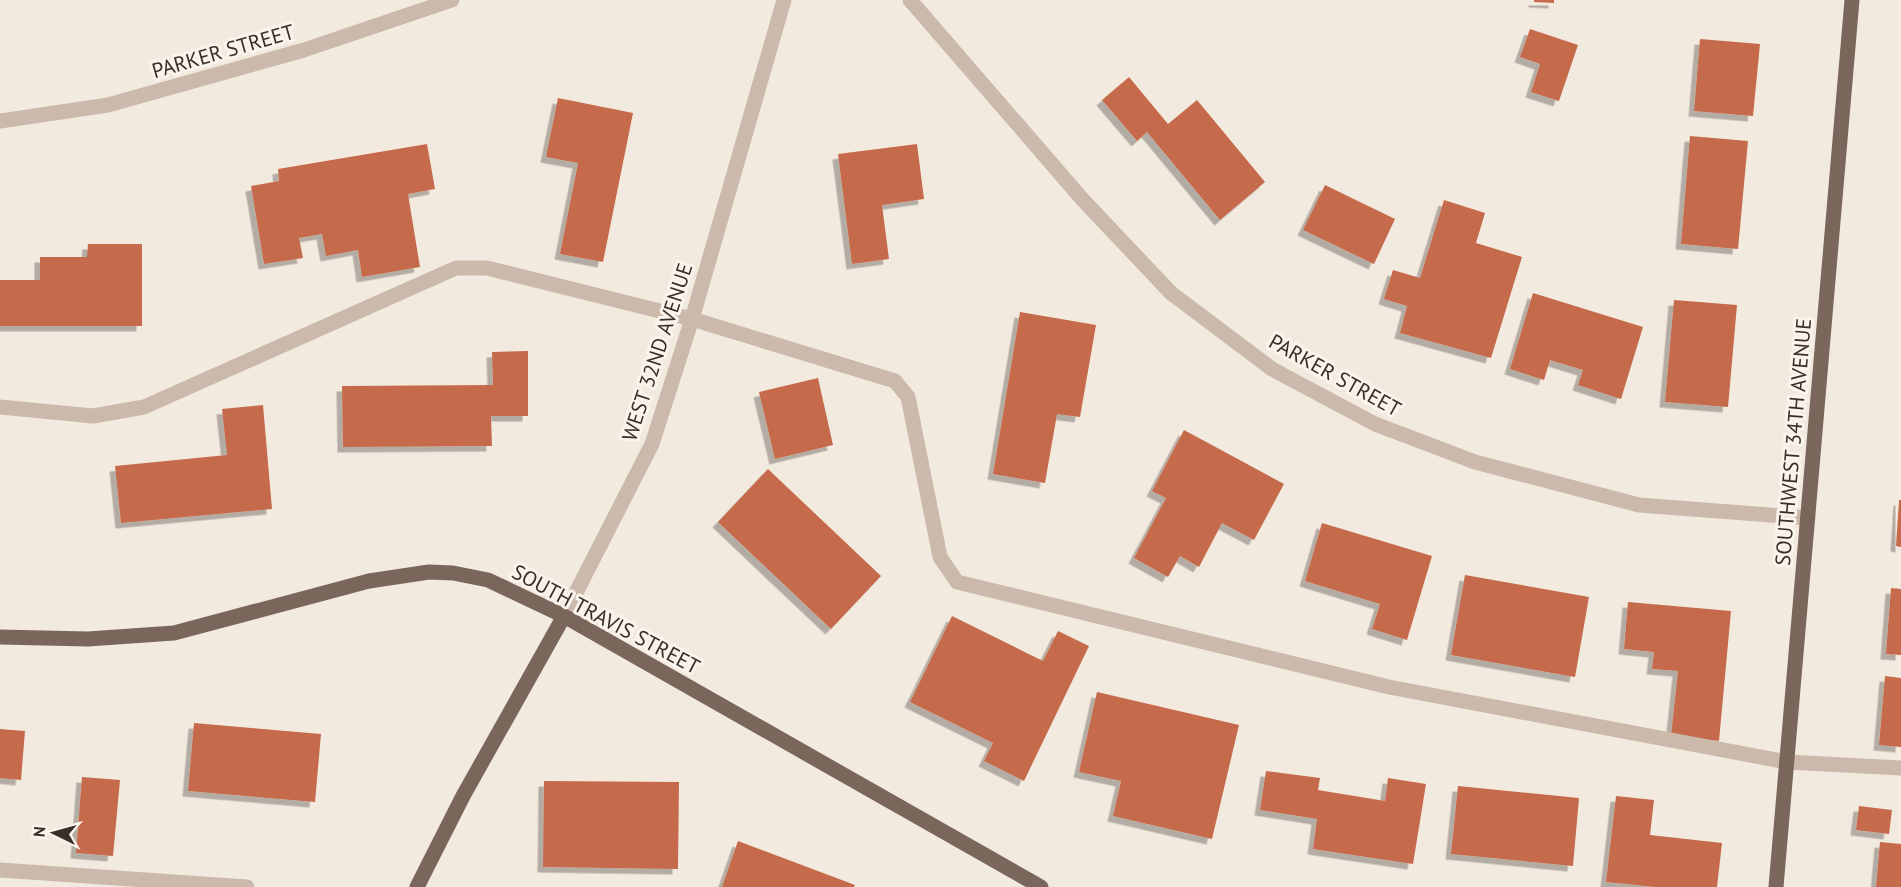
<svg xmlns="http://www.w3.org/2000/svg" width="1901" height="887" viewBox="0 0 1901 887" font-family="'PT Sans',sans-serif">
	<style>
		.building { fill: #c56b4b; filter: url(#shadow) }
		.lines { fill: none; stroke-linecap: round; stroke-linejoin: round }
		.minor { stroke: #cbbaab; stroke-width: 15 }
		.major { stroke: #7b665b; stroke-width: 15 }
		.labels { text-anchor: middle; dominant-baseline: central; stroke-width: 6; stroke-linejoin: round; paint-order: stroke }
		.street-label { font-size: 21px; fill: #392f2a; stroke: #faf4ec }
	</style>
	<defs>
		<filter id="shadow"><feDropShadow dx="-5.5" dy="5.5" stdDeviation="0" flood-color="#0004"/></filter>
	</defs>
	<rect width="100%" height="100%" fill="#f3eadf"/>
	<!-- building -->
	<g class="building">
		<polygon points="1534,0 1554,0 1554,3 1534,2"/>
		<polygon points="1530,29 1578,45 1559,101 1531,92 1540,64 1520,57"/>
		<polygon points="1700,39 1760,44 1753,116 1694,111"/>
		<polygon points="1129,77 1168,124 1197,100 1265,182 1220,220 1147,132 1137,141 1102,100"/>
		<polygon points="558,98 633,113 603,262 560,254 578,163 546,157"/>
		<polygon points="1690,136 1748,141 1738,249 1681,244"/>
		<polygon points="427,144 435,189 408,194 420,267 362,277 358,250 326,256 322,234 299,238 303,258 264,264 251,186 279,181 278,169"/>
		<polygon points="917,144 924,199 882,205 889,259 852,264 838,154"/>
		<polygon points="1325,185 1395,219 1374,264 1303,230"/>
		<polygon points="1444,200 1485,213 1476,243 1522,257 1491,358 1400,333 1407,306 1384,299 1393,270 1420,278"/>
		<polygon points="88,244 142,244 142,326 0,326 0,280 40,280 40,257 87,257"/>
		<polygon points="1533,293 1643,327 1621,399 1578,385 1583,370 1550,360 1544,380 1510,369"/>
		<polygon points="1674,300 1737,305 1728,407 1665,402"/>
		<polygon points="1020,312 1096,325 1080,417 1057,414 1045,483 993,474"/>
		<polygon points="528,351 528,416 491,416 492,446 343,447 342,386 493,385 492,352"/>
		<polygon points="818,378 833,445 775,459 759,392"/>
		<polygon points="263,405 272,509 121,523 115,466 227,455 222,409"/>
		<polygon points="1184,430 1284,484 1254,540 1222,523 1199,567 1180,556 1168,577 1134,558 1166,498 1152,491"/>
		<polygon points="768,469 881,576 831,629 718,522"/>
		<polygon points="1899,500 1901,500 1901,547 1896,546"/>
		<polygon points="1322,523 1432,556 1407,640 1372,629 1380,604 1305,581"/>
		<polygon points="1465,575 1589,597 1575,677 1451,655"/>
		<polygon points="1891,588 1901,589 1901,655 1886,654"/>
		<polygon points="1628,602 1731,611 1719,741 1671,736 1678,671 1652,669 1654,652 1624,649"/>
		<polygon points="952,616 1043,661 1058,631 1089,646 1024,781 984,761 993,743 910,702"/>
		<polygon points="1885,676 1901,678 1901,747 1879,745"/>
		<polygon points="1097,692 1239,725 1212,839 1113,816 1121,781 1079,772"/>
		<polygon points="194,723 321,734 315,802 188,791"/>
		<polygon points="0,729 25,731 21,780 0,778"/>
		<polygon points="1266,771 1320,778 1318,790 1385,801 1388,778 1426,784 1413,864 1313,849 1317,819 1260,810"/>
		<polygon points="82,777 120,780 113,856 76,853"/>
		<polygon points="544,781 679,782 678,869 543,867"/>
		<polygon points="1458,786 1579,798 1573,866 1451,854"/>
		<polygon points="1616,796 1654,800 1650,835 1722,843 1717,887 1655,887 1606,882"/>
		<polygon points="1859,806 1892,810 1889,834 1856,830"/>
		<polygon points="738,841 855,885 854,887 722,887"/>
		<polygon points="1880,842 1901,844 1901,887 1876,887"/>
	</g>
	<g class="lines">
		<!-- minor -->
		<g class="minor">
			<polyline points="910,0 1083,200 1171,293 1272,369 1375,424 1475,462 1639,505 1808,518"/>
			<polyline points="0,121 108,105 304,50 452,0"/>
			<polyline points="0,407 93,416 144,407 456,268 487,268 692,319 895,381 908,397 940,557 957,582 1389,687 1787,762 1901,768"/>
			<polyline points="564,616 652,444 692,319 784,0"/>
			<polyline points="0,870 247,887"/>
		</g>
		<!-- major -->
		<g class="major">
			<polyline points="0,637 88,639 174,633 369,581 429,572 453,573 488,580 564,616 1041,887"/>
			<polyline points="417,887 463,796 564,616"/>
			<polyline points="1776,887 1852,0"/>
		</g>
	</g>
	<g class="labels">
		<!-- street labels -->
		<g class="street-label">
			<text transform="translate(223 51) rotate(-16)">PARKER STREET</text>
			<text transform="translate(657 352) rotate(-72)">WEST 32ND AVENUE</text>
			<text transform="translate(1335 375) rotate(29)">PARKER STREET</text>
			<text transform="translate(1793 442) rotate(-85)">SOUTHWEST 34TH AVENUE</text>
			<text transform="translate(606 619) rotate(28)">SOUTH TRAVIS STREET</text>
		</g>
	</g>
	<!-- north arrow -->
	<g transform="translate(54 833) rotate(275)" stroke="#faf4ec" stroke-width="4.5" paint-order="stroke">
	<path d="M0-4.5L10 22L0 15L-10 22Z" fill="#392f2a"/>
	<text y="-9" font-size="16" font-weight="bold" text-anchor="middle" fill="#392f2a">N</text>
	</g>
</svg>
